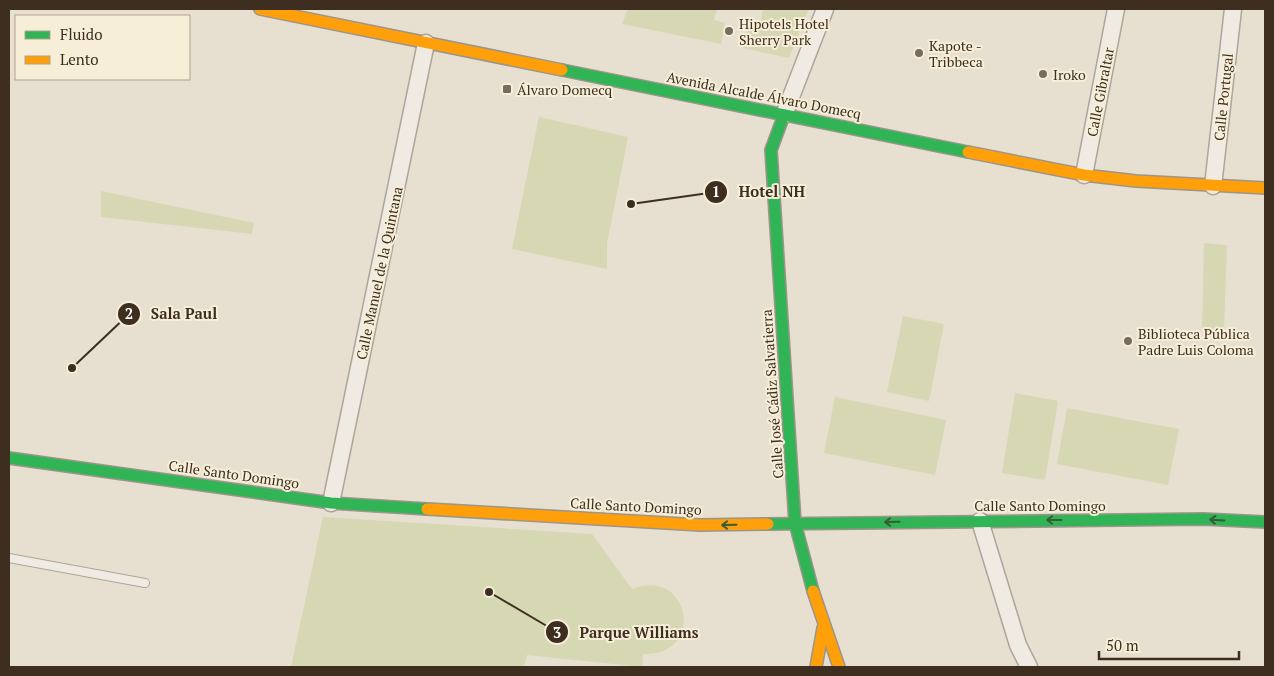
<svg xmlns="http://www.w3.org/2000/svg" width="1274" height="676" viewBox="0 0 1274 676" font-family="'PT Serif',serif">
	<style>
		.green { fill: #d6d7b3 }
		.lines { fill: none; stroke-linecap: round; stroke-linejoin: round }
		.lane-casing { stroke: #ada599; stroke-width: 10 }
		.street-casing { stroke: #ada599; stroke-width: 19 }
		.fast-casing { stroke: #9c958a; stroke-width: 14 }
		.slow-casing { stroke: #9c958a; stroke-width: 14 }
		.lane { stroke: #efebe3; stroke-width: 8 }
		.street { stroke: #efebe3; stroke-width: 16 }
		.fast { stroke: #30b455; stroke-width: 11 }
		.slow { stroke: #ff9f0a; stroke-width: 11 }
		.oneway { stroke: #385d33 }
		.poi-dot { fill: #786c5e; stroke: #f7eed8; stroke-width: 2 }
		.labels { text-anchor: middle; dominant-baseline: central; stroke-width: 4; stroke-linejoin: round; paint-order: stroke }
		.poi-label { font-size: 14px; fill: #3d2e20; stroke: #f7eed8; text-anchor: start }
		.street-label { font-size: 14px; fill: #3d2e20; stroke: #f7eed8 }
		.leader { fill: none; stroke: #3d2e20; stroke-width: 2 }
		.callout-dot { fill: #3d2e20; stroke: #f7eed8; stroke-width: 2 }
		.mark-label { font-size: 15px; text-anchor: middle; font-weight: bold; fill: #fff }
		.callout-label { font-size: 15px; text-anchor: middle; font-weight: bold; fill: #3d2e20; stroke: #f7eed8; stroke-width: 4; stroke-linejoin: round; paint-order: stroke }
	</style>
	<rect width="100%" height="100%" fill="#e7e0d1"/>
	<!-- green -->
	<g class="green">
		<polygon points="628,9 717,9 714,20 725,23 721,44 622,24"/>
		<polygon points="763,9 809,9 789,58 743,48 748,27 759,29"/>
		<polygon points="539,117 628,137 607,243 607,269 512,249"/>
		<polygon points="101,191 254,223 252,234 101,217"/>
		<polygon points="1204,243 1227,245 1224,331 1202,329"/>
		<polygon points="903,316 944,324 929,401 887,392"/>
		<polygon points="1015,393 1058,401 1045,480 1002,473"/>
		<polygon points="835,397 946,420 935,475 824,453"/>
		<polygon points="1067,408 1179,429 1168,485 1057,464"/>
		<path d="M323 517 592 534 632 589C690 566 707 656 643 654L642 667 527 655 524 667H291Z"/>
	</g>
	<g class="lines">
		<defs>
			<polyline id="lane" points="9,558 145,583"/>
			<g id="street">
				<polyline points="784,115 825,9"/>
				<polyline points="1084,175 1116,9"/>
				<polyline points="1213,186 1233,9"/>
				<polyline points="331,503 426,43"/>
				<polyline points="980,521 1018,645 1029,667"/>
			</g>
			<g id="fast">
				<polyline points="562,70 968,152"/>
				<polyline points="784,115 771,150 795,523 813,591"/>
				<polyline points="9,458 331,503 427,509"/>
				<polyline points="768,524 1203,519 1265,522"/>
			</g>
			<g id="slow">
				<polyline points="260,9 562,70"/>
				<polyline points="968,152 1084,175 1136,181 1265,188"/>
				<polyline points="427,509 700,525 768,524"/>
				<polyline points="813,591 839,667"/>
				<polyline points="816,667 823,628"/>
			</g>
		</defs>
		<!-- lane casing -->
		<use href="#lane" class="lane-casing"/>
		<!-- street casing -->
		<use href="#street" class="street-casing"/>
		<!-- fast casing -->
		<use href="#fast" class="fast-casing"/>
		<!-- slow casing -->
		<use href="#slow" class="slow-casing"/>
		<!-- lane -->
		<use href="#lane" class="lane"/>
		<!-- street -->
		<use href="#street" class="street"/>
		<!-- fast -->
		<use href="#fast" class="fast"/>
		<!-- slow -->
		<use href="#slow" class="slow"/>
	</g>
	<!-- one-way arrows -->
	<defs><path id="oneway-shaft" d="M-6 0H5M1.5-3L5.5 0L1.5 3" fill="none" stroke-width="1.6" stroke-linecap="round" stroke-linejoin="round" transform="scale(1.25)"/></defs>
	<g class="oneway">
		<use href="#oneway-shaft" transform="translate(1054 520) rotate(180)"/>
		<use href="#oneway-shaft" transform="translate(1217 520) rotate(-177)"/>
		<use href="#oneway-shaft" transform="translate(892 522) rotate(179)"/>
		<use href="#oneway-shaft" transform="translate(729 525) rotate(179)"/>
	</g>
	<!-- markers -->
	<g class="poi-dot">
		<circle cx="729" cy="31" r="5"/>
		<circle cx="919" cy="53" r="5"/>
		<circle cx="1043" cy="74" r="5"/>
		<rect x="502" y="84" width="10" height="10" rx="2.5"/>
		<circle cx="1128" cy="341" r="5"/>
	</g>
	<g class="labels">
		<!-- poi labels -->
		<g class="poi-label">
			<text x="739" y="23">Hipotels Hotel<tspan x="739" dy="16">Sherry Park</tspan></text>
			<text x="929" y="45">Kapote -<tspan x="929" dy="16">Tribbeca</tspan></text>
			<text x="1053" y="74">Iroko</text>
			<text x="517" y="89">Álvaro Domecq</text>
			<text x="1138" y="333">Biblioteca Pública<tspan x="1138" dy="16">Padre Luis Coloma</tspan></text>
		</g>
		<!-- street labels -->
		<g class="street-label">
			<text transform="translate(1100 92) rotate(-79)">Calle Gibraltar</text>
			<text transform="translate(764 95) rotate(11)">Avenida Alcalde Álvaro Domecq</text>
			<text transform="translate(1223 97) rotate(-84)">Calle Portugal</text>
			<text transform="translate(379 273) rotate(-78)">Calle Manuel de la Quintana</text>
			<text transform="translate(772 394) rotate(-94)">Calle José Cádiz Salvatierra</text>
			<text transform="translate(234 474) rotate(8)">Calle Santo Domingo</text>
			<text x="1040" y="505">Calle Santo Domingo</text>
			<text transform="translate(636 506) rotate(3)">Calle Santo Domingo</text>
		</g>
	</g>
	<!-- callouts -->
	<path class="leader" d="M631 204L716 192M72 368L129 314M489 592L557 632"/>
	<g class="callout-dot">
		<circle cx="631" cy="204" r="5"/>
		<circle cx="72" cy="368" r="5"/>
		<circle cx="489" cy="592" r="5"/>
		<circle cx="716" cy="192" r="12"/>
		<circle cx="129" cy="314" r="12"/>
		<circle cx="557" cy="632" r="12"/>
	</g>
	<g class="mark-label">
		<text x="716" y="197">1</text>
		<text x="129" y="319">2</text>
		<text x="557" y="638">3</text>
	</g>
	<g class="callout-label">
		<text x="772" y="197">Hotel NH</text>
		<text x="184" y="319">Sala Paul</text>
		<text x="639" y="638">Parque Williams</text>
	</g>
	<!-- border -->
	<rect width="1274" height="676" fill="none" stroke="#3d2e20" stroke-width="20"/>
	<!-- legend -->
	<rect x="15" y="15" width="175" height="65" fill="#f7eed8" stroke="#ada18e"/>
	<rect x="25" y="31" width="25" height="8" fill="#30b455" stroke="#ada18e"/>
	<text x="60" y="40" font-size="15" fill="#3d2e20">Fluido</text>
	<rect x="25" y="56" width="25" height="8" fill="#ff9f0a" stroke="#ada18e"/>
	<text x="60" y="65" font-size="15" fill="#3d2e20">Lento</text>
	<!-- scale -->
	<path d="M1099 651v8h140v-8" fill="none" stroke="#3d2e20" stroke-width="2.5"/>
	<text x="1106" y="651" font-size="15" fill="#3d2e20" stroke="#f7eed8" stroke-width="4" paint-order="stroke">50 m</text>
</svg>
